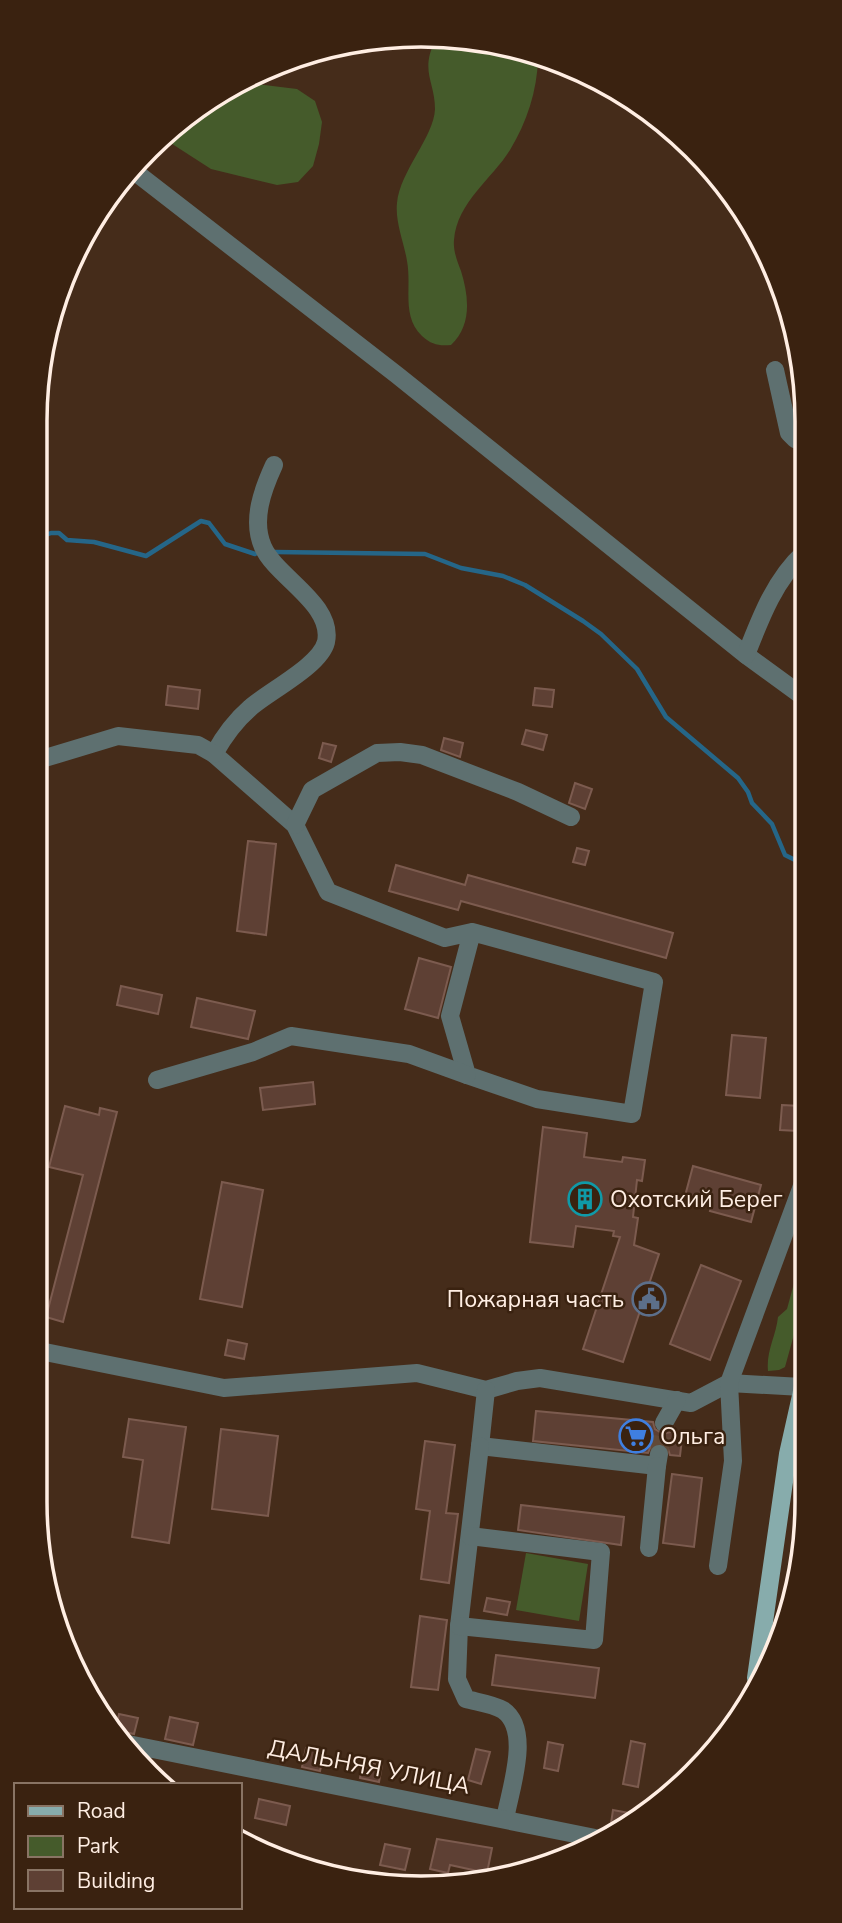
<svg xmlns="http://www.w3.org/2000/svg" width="842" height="1923" viewBox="0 0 842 1923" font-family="'Nunito Sans',sans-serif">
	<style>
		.green { fill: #455b2b }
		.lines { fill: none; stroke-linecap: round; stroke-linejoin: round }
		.stream { stroke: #256688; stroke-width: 4.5 }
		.building { fill: #5e4034; stroke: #7c5b4f; stroke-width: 2 }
		.minor-tunnel { stroke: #614938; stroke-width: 18; stroke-dasharray: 18 9; stroke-linecap: butt }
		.minor { stroke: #5e7070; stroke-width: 18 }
		.major { stroke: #87acac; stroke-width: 18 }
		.labels { text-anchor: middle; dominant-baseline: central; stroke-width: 5; stroke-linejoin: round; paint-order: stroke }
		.poi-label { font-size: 23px; fill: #ffeee3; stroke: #3a2210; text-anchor: start }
		.street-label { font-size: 23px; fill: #ffeee3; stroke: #3a2210 }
		.rim { fill: none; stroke: #ffeee3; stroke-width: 3.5 }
	</style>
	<rect width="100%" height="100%" fill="#452c1a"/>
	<!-- green -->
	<g class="green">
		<path d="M435 41 534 54 538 59C537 91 527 122 510 150 492 179 457 202 454 240 453 250 457 261 461 271 469 297 472 325 451 345 439 346 432 345 422 336 401 316 412 288 407 261 404 242 395 222 397 203 400 171 434 137 435 109 435 82 420 71 435 41Z"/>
		<polygon points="241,82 297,89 315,101 322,122 319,144 313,166 298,182 277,185 211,169 166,140"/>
		<path d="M806 1251V1291L785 1367 779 1370 768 1371C766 1351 776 1336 778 1317L787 1309 802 1254Z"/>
		<polygon points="526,1553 588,1564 579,1621 516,1610"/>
	</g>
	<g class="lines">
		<!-- stream -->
		<g class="stream">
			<polyline points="35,539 51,533 59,533 67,540 94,542 146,556 201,521 209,523 225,544 255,554"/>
			<polyline points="275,552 425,554 461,568 503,576 525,585 583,621 601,634 637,669 666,717 738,778 748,792 752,803 772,824 785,855 805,865"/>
		</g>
	</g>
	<!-- building -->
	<g class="building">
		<polygon points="168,686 200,690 198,709 166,705"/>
		<polygon points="535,688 554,690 552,707 533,705"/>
		<polygon points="526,730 547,735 543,750 522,744"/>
		<polygon points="444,738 463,743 460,757 441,750"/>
		<polygon points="323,743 336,746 331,762 319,758"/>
		<polygon points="575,783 592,789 585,809 569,803"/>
		<polygon points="248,841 276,844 266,935 237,931"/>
		<polygon points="577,848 589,851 585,865 573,862"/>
		<polygon points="396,865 465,885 468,875 673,933 666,958 461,901 458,910 389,891"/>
		<polygon points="419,958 451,967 438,1018 405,1009"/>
		<polygon points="121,986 162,995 158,1014 117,1005"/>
		<polygon points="197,998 255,1011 248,1039 191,1027"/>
		<polygon points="732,1035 766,1038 760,1098 726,1095"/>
		<polygon points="313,1082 315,1104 263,1110 260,1088"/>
		<polygon points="782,1105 800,1106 798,1131 780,1130"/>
		<polygon points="65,1106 99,1115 100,1108 117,1112 63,1322 46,1317 83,1175 49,1167"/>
		<polygon points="543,1127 587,1133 584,1157 622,1162 623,1157 645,1160 642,1181 637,1180 633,1217 638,1218 634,1245 659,1254 623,1362 583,1349 620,1237 613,1236 614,1231 576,1226 573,1247 530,1242"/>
		<polygon points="693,1166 761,1185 751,1222 710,1211 712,1203 685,1196"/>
		<polygon points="222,1182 263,1190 242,1307 200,1299"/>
		<polygon points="701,1265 741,1281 710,1360 670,1344"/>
		<polygon points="228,1340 247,1344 244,1359 225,1355"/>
		<polygon points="536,1411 653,1422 655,1429 663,1434 670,1432 674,1428 674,1437 682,1438 680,1456 670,1455 667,1446 660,1443 651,1446 648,1453 533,1441"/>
		<polygon points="129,1419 186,1427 169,1543 132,1537 143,1460 123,1457"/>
		<polygon points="221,1429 278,1436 268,1516 212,1509"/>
		<polygon points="425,1441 455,1445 446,1513 458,1514 449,1583 421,1579 430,1511 416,1509"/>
		<polygon points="672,1474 702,1478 694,1547 663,1543"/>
		<polygon points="521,1505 624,1517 621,1545 518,1530"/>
		<polygon points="487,1598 510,1602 507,1615 484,1611"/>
		<polygon points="420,1616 447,1620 438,1690 411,1687"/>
		<polygon points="496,1655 599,1668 595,1698 492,1685"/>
		<polygon points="119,1714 138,1718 134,1734 116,1730"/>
		<polygon points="170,1717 198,1723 193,1745 165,1739"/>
		<polygon points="631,1741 645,1744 638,1787 623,1784"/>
		<polygon points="548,1742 563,1745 558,1771 544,1768"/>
		<polygon points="306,1748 324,1752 320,1771 302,1767"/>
		<polygon points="476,1749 490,1752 481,1784 468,1780"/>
		<polygon points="363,1761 382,1765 379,1782 360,1778"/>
		<polygon points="259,1799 290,1806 286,1825 255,1818"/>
		<polygon points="613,1810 640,1815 619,1832 612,1831 610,1830"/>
		<polygon points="437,1839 492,1848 487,1873 450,1865 448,1873 430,1869"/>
		<polygon points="385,1844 410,1849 405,1870 380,1865"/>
	</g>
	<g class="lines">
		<!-- minor-tunnel -->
		<polyline class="minor-tunnel" points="659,1454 664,1423"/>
		<!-- minor -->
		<g class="minor">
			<polyline points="130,168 397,375 746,655 805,698"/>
			<polyline points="775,370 789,433 795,439 804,443"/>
			<path d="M274 465C263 489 251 520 263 547 276 577 334 604 326 642 320 666 269 691 250 708 235 721 224 736 214 754L295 825 328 892 445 938 472 932 654 982 632 1114 537 1099 467 1075 450 1016 472 932"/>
			<path d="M746 655C760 619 775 579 804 553"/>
			<polyline points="35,761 118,736 198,745 214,754"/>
			<polyline points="295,825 312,790 377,753 400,752 422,755 518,792 571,817"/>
			<polyline points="157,1080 253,1052 291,1036 409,1054 467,1075"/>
			<polyline points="35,1350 224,1388 417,1373 486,1390 517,1381 540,1378 691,1403 729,1383 802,1387"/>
			<polyline points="486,1390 480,1446 657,1466 659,1454"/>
			<polyline points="664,1423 677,1400"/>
			<path d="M480 1446 459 1626 457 1679 466 1699C477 1702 493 1704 503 1710 532 1730 510 1790 505 1819"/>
			<polyline points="649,1548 657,1466"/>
			<polyline points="718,1566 733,1461 729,1383 806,1175"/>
			<polyline points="459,1626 594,1640 601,1552 470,1536"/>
			<polyline points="123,1743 605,1840"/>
		</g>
		<!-- major -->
		<polyline class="major" points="756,1678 788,1454 807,1369"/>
	</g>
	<!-- icons -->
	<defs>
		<symbol id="building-ring" viewBox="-11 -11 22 22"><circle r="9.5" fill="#3a2210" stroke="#0f9aa8" stroke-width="1.5"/><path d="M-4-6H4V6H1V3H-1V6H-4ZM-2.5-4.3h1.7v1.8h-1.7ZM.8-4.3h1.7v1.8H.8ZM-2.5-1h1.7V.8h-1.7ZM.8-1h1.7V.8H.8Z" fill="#0f9aa8"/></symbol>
		<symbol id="civic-ring" viewBox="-11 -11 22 22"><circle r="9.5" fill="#3a2210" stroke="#5c6f8a" stroke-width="1.5"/><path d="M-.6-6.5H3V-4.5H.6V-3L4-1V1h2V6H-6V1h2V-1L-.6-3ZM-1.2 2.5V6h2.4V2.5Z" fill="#5c6f8a"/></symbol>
		<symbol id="supermarket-ring" viewBox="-11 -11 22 22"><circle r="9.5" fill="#3a2210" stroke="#3f7fe0" stroke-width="1.5"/><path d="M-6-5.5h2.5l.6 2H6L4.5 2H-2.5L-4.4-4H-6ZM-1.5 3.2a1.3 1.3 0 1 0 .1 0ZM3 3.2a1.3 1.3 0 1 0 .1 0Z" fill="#3f7fe0"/></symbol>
	</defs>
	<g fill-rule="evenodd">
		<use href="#building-ring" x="566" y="1180" width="38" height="38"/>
		<use href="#civic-ring" x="630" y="1280" width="38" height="38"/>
		<use href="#supermarket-ring" x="617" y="1417" width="38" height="38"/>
	</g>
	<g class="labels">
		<!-- poi labels -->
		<g class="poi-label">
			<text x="610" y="1199">Охотский Берег</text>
			<text x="624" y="1299" text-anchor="end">Пожарная часть</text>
			<text x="660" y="1436">Ольга</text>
		</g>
		<!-- street labels -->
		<g class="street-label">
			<text transform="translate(369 1767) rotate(11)">ДАЛЬНЯЯ УЛИЦА</text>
		</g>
	</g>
	<!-- crop -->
	<path d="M0 0H842V1923H0ZM421 47H421A374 374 0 0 1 795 421V1502A374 374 0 0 1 421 1876H421A374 374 0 0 1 47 1502V421A374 374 0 0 1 421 47Z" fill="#3a2210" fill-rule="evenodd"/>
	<path class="rim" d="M421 47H421A374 374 0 0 1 795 421V1502A374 374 0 0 1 421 1876H421A374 374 0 0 1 47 1502V421A374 374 0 0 1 421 47Z"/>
	<!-- legend -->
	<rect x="14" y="1783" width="228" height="126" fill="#3a2210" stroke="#897464" stroke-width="2"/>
	<rect x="28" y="1806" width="35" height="10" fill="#87acac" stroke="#897464" stroke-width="2"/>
	<text x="77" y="1818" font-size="21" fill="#ffeee3">Road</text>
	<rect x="28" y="1836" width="35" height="21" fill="#455b2b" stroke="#897464" stroke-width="2"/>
	<text x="77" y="1853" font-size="21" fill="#ffeee3">Park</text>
	<rect x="28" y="1870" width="35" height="21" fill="#5e4034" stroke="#897464" stroke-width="2"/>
	<text x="77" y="1888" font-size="21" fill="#ffeee3">Building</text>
</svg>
